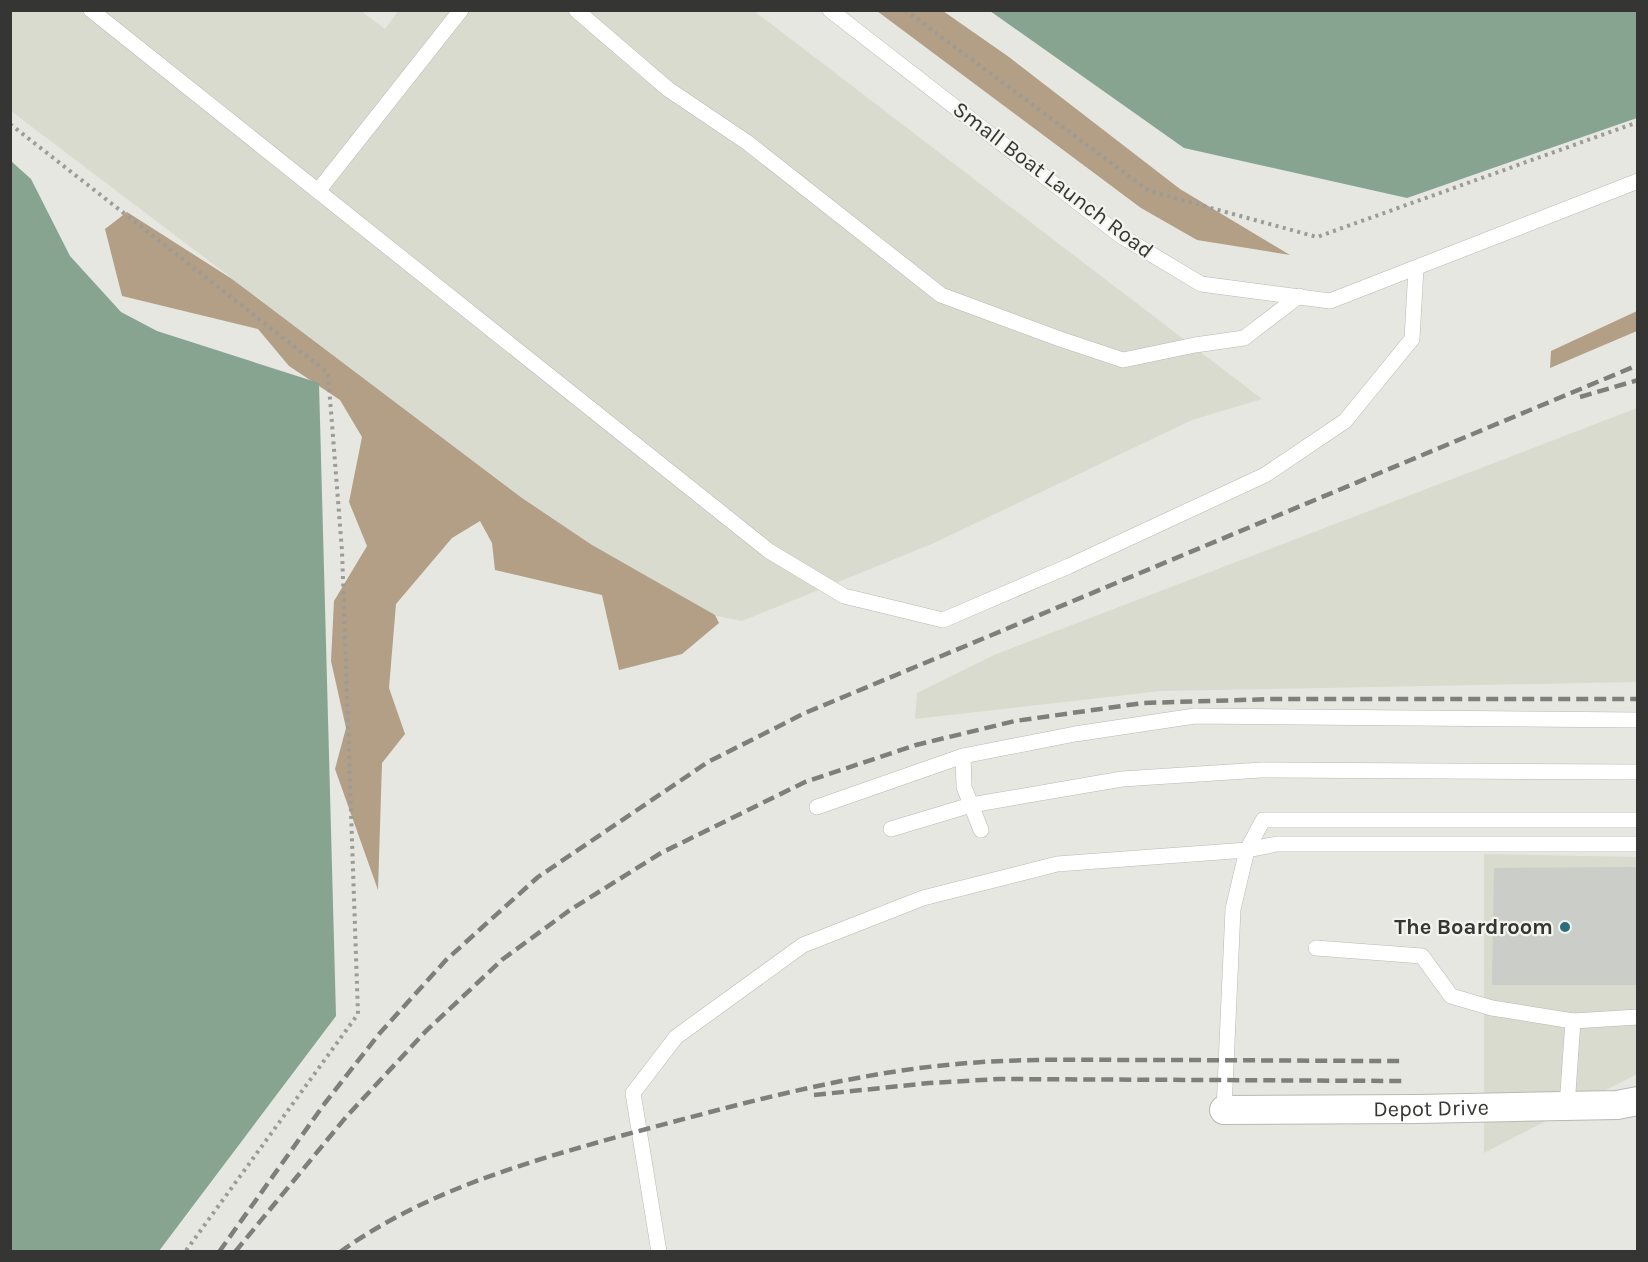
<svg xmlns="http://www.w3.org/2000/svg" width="1648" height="1262" viewBox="0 0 1648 1262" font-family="Karla,sans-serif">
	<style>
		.built { fill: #d8dbce }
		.forest { fill: #b29f85 }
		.water { fill: #87a491 }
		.building { fill: #cacdc8 }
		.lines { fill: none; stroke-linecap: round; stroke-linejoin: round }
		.service-casing { stroke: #b8b9b3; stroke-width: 16 }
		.minor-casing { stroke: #b8b9b3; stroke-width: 30 }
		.path { stroke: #9b9c97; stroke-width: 4; stroke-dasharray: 3 4.5; stroke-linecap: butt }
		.service { stroke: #fff; stroke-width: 15 }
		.minor { stroke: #fff; stroke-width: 28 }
		.rail { stroke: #7e7f7b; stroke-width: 4.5; stroke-dasharray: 12 6; stroke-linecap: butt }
		.poi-dot { fill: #2a6d7e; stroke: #f3f4ee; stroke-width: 2 }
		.labels { text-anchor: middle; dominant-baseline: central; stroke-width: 4.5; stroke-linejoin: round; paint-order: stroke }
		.street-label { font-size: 22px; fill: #353633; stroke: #f3f4ee }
		.poi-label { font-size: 22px; font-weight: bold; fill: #353633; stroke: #f3f4ee; text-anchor: end }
	</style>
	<rect width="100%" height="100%" fill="#e6e7e1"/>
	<!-- built -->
	<g class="built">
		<polygon points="10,11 361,11 385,29 398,11 754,11 1262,399 1192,420 934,543 742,621 688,610 522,498 11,111"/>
		<polygon points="1637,408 1637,682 1160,691 915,719 917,693 994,655"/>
		<polygon points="1484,854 1638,857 1637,1074 1484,1153"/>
	</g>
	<!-- forest -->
	<g class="forest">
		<polygon points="877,11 943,11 1009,57 1180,189 1290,255 1197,240 1141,208"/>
		<polygon points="127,212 232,279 522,498 592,545 715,615 719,623 682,654 619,670 602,595 495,570 492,543 480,521 452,538 396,604 389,688 405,734 382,763 378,890 335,769 346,728 331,661 334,601 367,546 349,502 362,437 340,400 289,366 258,329 122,296 105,229"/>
		<polygon points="1637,311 1637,331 1550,368 1551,351"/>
	</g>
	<!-- water -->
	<g class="water">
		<polygon points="990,11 1637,11 1637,118 1407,198 1184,148"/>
		<polygon points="11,161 31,179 70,256 121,312 157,331 319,383 336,1016 159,1251 11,1251"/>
	</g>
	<!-- building -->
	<polygon class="building" points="1638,867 1638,985 1492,985 1494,868"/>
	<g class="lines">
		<defs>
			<g id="service">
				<polyline points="91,10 769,551 844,596 943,620 1069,566 1265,475 1345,421 1412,339 1416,268"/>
				<polyline points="576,10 668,89 748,143 941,295 1060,339 1123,360 1195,345 1244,338 1299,296"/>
				<polyline points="830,10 1121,236 1201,284 1330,301 1638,181"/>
				<polyline points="318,191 461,10"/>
				<polyline points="963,756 964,787 981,830"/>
				<polyline points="817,807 963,756 1075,734 1195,716 1638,720"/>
				<polyline points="891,829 971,805 1122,779 1261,770 1638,772"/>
				<polyline points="1316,948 1422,956 1451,996 1492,1008 1573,1021"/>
				<polyline points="1567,1106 1573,1021 1638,1017"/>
				<polyline points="1224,1110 1233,909 1247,850 1277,844 1638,844"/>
				<polyline points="659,1252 633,1093 676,1037 803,945 923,898 1057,864 1247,850 1263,820 1638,820"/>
			</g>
			<g id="minor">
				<path id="s1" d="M1224 1110 1418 1109 1617 1105 1638 1101"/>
			</g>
		</defs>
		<!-- service casing -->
		<use href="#service" class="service-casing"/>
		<!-- minor casing -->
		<use href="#minor" class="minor-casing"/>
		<!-- path -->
		<g class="path">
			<polyline points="905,10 1149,191 1317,237 1638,122"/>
			<polyline points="10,124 328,373 342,551 358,1014 185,1252"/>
		</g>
		<!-- service -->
		<use href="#service" class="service"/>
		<!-- minor -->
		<use href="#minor" class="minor"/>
		<!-- rail -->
		<g class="rail">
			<polyline points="1580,397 1638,380"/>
			<polyline points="814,1095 929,1083 999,1079 1405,1081"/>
			<polyline points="219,1252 325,1103 379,1034 446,960 538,877 708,762 805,713 1638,365"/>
			<polyline points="235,1252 346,1117 426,1031 503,959 570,910 661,853 805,782 916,745 1015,721 1143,703 1274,699 1638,699"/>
			<path d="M340 1252C425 1191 524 1163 624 1135 733 1106 844 1074 957 1064 1021 1058 1086 1060 1150 1060 1234 1060 1319 1061 1403 1061"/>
		</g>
	</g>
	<!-- markers -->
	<circle class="poi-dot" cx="1565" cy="927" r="6"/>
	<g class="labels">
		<!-- street labels -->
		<g class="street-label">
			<text transform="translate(1053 180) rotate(37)">Small Boat Launch Road</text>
			<text stroke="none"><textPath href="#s1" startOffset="207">Depot Drive</textPath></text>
		</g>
		<!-- poi labels -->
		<g class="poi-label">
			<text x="1553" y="927">The Boardroom</text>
		</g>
	</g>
	<!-- border -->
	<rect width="1648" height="1262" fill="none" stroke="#353633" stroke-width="24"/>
</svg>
